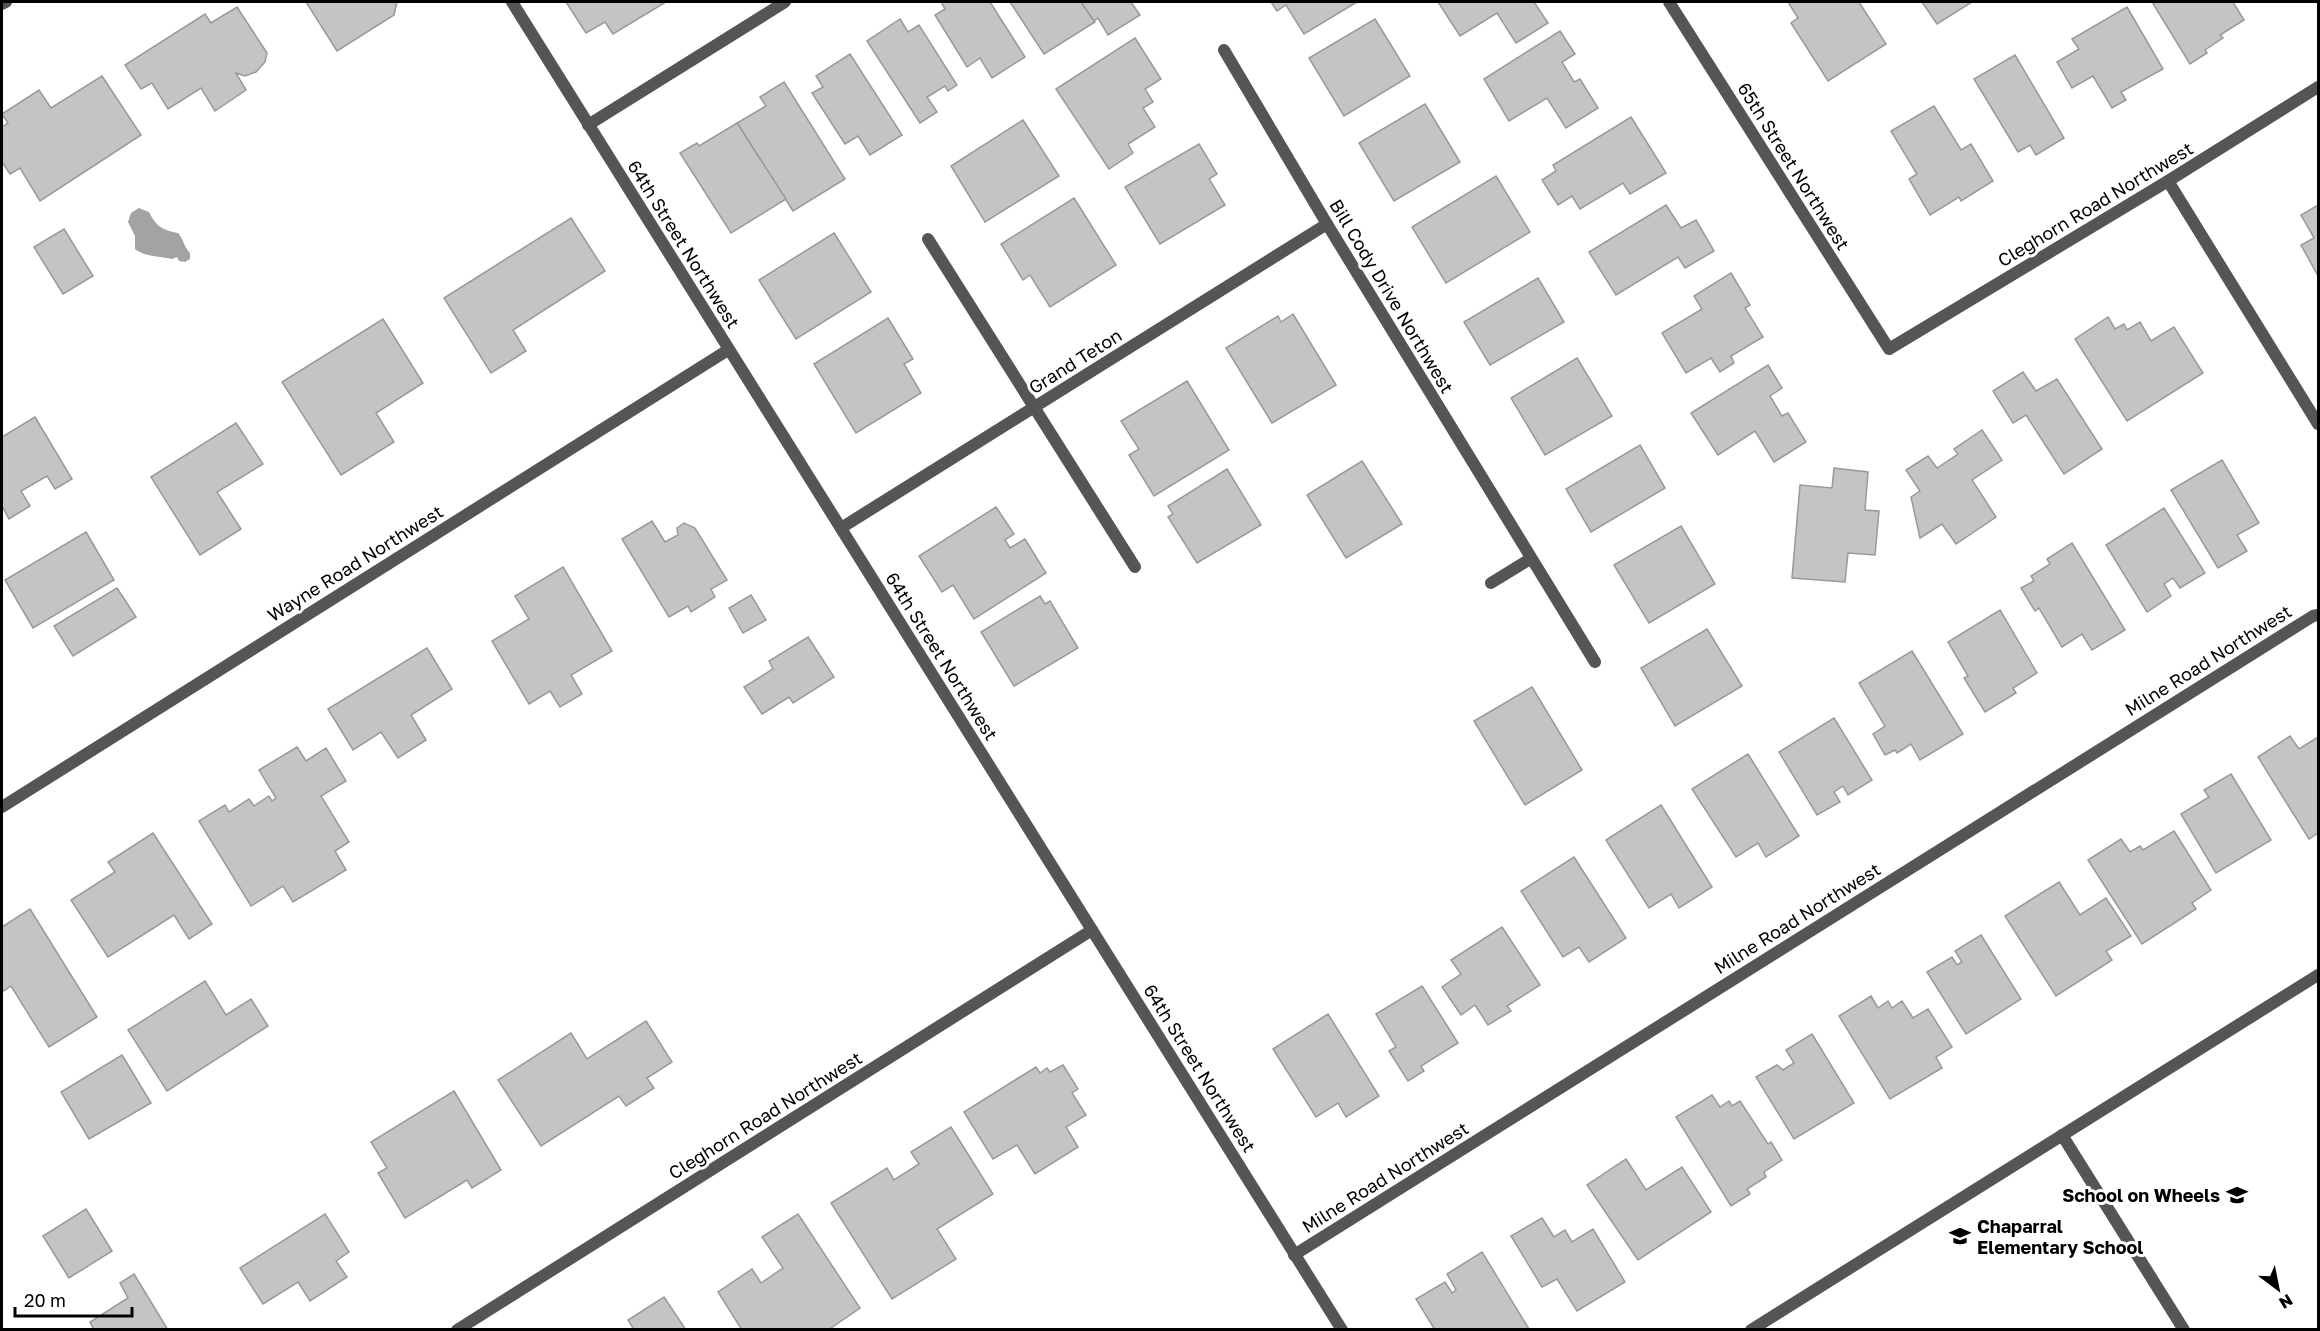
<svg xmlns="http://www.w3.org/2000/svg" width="2320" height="1331" viewBox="0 0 2320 1331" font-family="'Golos Text',sans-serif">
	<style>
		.water { fill: #a3a3a3 }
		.building { fill: #c4c4c4; stroke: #999; stroke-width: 1.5 }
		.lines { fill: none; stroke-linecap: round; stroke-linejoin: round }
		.lane { stroke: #555; stroke-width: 12 }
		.street { stroke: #555; stroke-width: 12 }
		.labels { text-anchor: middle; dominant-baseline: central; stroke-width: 6; stroke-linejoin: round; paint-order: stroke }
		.street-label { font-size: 18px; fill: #000; stroke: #fff }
		.poi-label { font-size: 18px; font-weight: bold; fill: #000; stroke: #fff; text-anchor: end }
	</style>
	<rect width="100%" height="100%" fill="#fff"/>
	<!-- water -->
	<path class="water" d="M139 208 149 212C156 226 162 230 178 233 184 240 184 247 190 253V259L185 262 179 261 177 257 172 259C160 256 145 257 135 249V236L128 222 131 213Z"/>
	<!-- building -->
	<g class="building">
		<polygon points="306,2 397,2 394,15 337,51"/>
		<polygon points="566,2 666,2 613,34 605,22 586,33"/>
		<polygon points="941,2 990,2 1025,57 992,78 980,58 967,67 935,15 945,9"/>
		<polygon points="1010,2 1081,2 1095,22 1044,54"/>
		<polygon points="1081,2 1131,2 1140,15 1108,35 1098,18 1094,21"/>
		<polygon points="1271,2 1357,2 1304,34 1286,5 1277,11"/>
		<polygon points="1438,2 1534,2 1548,23 1516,43 1497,13 1460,36"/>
		<polygon points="1788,2 1859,2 1886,44 1828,81 1791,23 1798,18"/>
		<polygon points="1922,2 1972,2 1937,24"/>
		<polygon points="2152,2 2233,2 2244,20 2220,35 2223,38 2205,50 2207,53 2190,64"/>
		<polygon points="237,7 267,53 265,62 256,72 245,76 236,73 246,90 215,111 201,88 168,109 152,83 141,89 125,65 205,14 211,23"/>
		<polygon points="2127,7 2163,69 2121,92 2126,100 2112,108 2093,76 2072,88 2057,62 2079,49 2072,39"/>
		<polygon points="900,19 908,32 919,25 957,85 948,91 945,86 927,97 937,112 920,123 867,41"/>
		<polygon points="1375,19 1410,76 1344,116 1309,58"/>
		<polygon points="1560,31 1575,54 1562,62 1574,82 1580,79 1598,108 1566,128 1547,98 1509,121 1484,79"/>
		<polygon points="1135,38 1161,79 1145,89 1153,102 1143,108 1155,127 1128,144 1133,153 1109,169 1056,89"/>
		<polygon points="850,54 902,135 870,155 858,136 845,144 812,93 823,87 816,76"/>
		<polygon points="2015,55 2064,138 2036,155 2030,145 2018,152 1974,79"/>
		<polygon points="102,76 141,135 40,201 20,168 10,174 2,162 2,127 8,123 2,114 39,90 51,108"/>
		<polygon points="784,82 845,179 793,211 737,123 766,106 760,97"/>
		<polygon points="1425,104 1460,162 1394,201 1359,143"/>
		<polygon points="1934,106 1961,150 1971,144 1993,181 1961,201 1959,197 1930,215 1909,179 1917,174 1891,131"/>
		<polygon points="1631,117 1666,173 1630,194 1623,183 1580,209 1572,196 1558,205 1542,180 1556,171 1553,165"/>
		<polygon points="1023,120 1059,176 985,222 951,166"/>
		<polygon points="737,123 786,199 731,233 680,153 697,143 699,146"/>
		<polygon points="1199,144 1217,174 1209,179 1225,205 1160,244 1125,187"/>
		<polygon points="1496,176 1530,232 1446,283 1412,227"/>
		<polygon points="1074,198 1116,265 1050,307 1030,275 1023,280 1001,244"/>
		<polygon points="1666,205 1681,228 1696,220 1714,251 1685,268 1678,257 1616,295 1589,252"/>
		<polygon points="2318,205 2318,276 2301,245 2314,238 2301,215"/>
		<polygon points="571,218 605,271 513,330 526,351 491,373 444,298"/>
		<polygon points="64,229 93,276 63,294 34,247"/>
		<polygon points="834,233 871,292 796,339 759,280"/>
		<polygon points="1731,273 1750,305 1745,308 1763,337 1731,356 1734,363 1720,372 1711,358 1686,373 1662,333 1702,309 1694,296"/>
		<polygon points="1538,278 1564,322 1490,365 1464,322"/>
		<polygon points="1293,314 1336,385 1272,423 1226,348 1278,316 1281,322"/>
		<polygon points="2108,317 2115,329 2124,324 2127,330 2140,322 2151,341 2174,327 2203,373 2127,421 2075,339"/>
		<polygon points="888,318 913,359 904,364 921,393 856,433 814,364"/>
		<polygon points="383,319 423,383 376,413 394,442 341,475 282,382"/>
		<polygon points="1577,358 1612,416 1545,455 1511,398"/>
		<polygon points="1768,365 1782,388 1770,396 1782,416 1788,413 1806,442 1774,462 1755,431 1718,455 1691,413"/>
		<polygon points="2023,372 2036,391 2057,379 2102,449 2064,474 2026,415 2013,423 1993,391"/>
		<polygon points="1187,381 1229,450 1154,496 1129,455 1139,449 1121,421"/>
		<polygon points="35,417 72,479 55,489 47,476 21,491 30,506 9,519 2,506 2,437"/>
		<polygon points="236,423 263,464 217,492 241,529 200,555 151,477"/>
		<polygon points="1982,430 2002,460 1972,480 1996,517 1956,544 1942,524 1920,538 1911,497 1920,491 1906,470 1928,456 1937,468 1958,454 1954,449"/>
		<polygon points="1640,445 1665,488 1591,532 1566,489"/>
		<polygon points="2222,460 2259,523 2237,535 2247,551 2218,568 2171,490"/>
		<polygon points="1362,461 1402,524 1346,558 1307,495"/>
		<polygon points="1834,468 1868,472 1865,510 1879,511 1875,555 1848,553 1845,582 1792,578 1800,485 1832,488"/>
		<polygon points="1227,469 1261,525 1197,563 1168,517 1173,514 1168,506"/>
		<polygon points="996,507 1014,534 1005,540 1010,548 1025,539 1046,573 974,619 953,585 942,592 919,556"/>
		<polygon points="2164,508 2205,573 2180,588 2173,578 2164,584 2171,596 2147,612 2106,545"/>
		<polygon points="652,521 665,542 678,535 677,528 684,523 695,528 727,580 711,589 715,597 691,612 688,606 669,617 622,539"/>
		<polygon points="1681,526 1715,584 1649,623 1614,565"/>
		<polygon points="86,532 114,580 33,628 5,580"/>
		<polygon points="2072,543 2125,630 2092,650 2082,634 2062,647 2039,608 2035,611 2021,588 2034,581 2031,576 2050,564 2047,559"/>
		<polygon points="563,567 612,651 571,675 582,694 560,707 550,691 529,704 492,641 529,619 515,596"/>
		<polygon points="117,588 136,617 73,656 54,626"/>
		<polygon points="751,595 766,620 743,633 729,608"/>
		<polygon points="1040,596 1045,604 1050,601 1078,648 1014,686 981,632"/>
		<polygon points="2000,610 2037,673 2013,688 2016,693 1985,712 1964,678 1968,676 1948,642"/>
		<polygon points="1707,629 1742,686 1675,726 1641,668"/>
		<polygon points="808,637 834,677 793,703 789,697 762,714 744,687 773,669 769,661"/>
		<polygon points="427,648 452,689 411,715 426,740 398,758 381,732 353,750 328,709"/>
		<polygon points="1912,651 1963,734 1920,760 1911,744 1897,753 1895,750 1885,755 1873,734 1885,726 1859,683"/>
		<polygon points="1532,687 1582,770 1525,805 1474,721"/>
		<polygon points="1834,718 1872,780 1848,795 1843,786 1834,792 1840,802 1817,815 1779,752"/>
		<polygon points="2290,736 2299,749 2318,737 2318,833 2309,839 2258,757"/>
		<polygon points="297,747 306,761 326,748 346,781 321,796 349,842 335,851 346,870 293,902 283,886 251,906 199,821 225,805 229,812 249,799 254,806 269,796 272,801 276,798 259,770"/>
		<polygon points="1748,754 1799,836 1766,857 1758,843 1736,857 1692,789"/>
		<polygon points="2231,774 2271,840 2216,873 2181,814 2209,797 2204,790"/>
		<polygon points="1661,805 1712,887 1679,908 1671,894 1649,908 1606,840"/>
		<polygon points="2174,831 2211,890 2192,903 2196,909 2142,944 2088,860 2121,839 2130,852 2140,846 2143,850"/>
		<polygon points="153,833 212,924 189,939 174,915 108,957 71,900 115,872 108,862"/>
		<polygon points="1574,857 1626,938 1589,962 1579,947 1563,957 1521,891"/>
		<polygon points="2059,882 2080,915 2106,898 2131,936 2106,951 2112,960 2056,996 2005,916"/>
		<polygon points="30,909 97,1017 49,1047 11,986 2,992 2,927"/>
		<polygon points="1502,927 1540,985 1507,1006 1511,1011 1488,1025 1475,1005 1461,1015 1442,987 1461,974 1451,960"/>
		<polygon points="1981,935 2021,999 1966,1034 1927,972 1952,957 1957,965 1962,962 1955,951"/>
		<polygon points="205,981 226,1015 251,999 268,1026 167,1091 128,1030"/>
		<polygon points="1422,986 1458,1043 1421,1066 1424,1071 1408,1081 1389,1051 1396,1047 1376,1014"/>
		<polygon points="1871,996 1878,1008 1888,1001 1892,1008 1902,1001 1913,1018 1928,1009 1952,1047 1936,1057 1942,1068 1890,1099 1839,1016"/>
		<polygon points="1328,1014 1379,1096 1346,1117 1338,1103 1316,1117 1273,1049"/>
		<polygon points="646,1021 672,1062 647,1078 654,1088 626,1106 619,1096 541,1146 498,1080 571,1033 587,1059"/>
		<polygon points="1812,1034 1854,1103 1794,1139 1756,1077 1777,1065 1783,1070 1794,1063 1786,1050"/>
		<polygon points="122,1055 151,1103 89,1139 61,1092"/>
		<polygon points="1063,1065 1078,1089 1072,1093 1086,1115 1066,1127 1078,1147 1035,1174 1017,1145 993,1159 964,1112 1036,1067 1040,1073 1047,1068 1050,1072"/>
		<polygon points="454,1091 501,1170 472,1188 467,1180 405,1218 378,1173 387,1168 371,1142"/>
		<polygon points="1712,1095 1720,1107 1729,1101 1732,1106 1740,1101 1768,1144 1771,1142 1782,1160 1764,1172 1766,1177 1747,1189 1750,1194 1731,1206 1676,1117"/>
		<polygon points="951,1127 993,1194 937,1229 956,1259 892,1299 831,1203 887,1168 894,1180 919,1164 911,1152"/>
		<polygon points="1626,1159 1646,1190 1682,1167 1711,1212 1638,1260 1587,1185"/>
		<polygon points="86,1209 112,1251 69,1278 43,1236"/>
		<polygon points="325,1214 349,1252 336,1261 347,1277 310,1301 298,1282 263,1304 240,1268"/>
		<polygon points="798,1214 860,1308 828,1330 742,1330 718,1292 752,1269 761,1283 783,1268 762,1237"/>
		<polygon points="1542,1218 1554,1237 1565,1230 1572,1242 1593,1229 1625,1282 1577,1311 1557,1279 1542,1287 1511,1236"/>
		<polygon points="1482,1252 1529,1329 1435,1330 1416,1299 1445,1282 1452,1293 1456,1290 1447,1274"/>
		<polygon points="134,1274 168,1330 94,1330 90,1322 128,1298 120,1283"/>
		<polygon points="664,1297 686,1330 634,1330 628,1320"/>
	</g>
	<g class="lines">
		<!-- lane -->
		<polyline class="lane" points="1751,1330 2318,975"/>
		<!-- street -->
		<g class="street">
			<polyline points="512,2 1342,1330"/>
			<polyline points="1669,2 1889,349 2168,181 2318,87"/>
			<polyline points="2,4 6,2"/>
			<polyline points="1224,50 1327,224 1595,662"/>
			<polyline points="588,125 785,2"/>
			<polyline points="2168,181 2318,424"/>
			<polyline points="928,239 1135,567"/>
			<polyline points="841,528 1327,224"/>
			<polyline points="1491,583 1530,559"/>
			<polyline points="2,807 728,350"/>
			<polyline points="2062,1135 2184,1330"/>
			<polyline points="1294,1255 2313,616 2318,615"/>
			<polyline points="457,1330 1092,930"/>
		</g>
	</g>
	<!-- icons -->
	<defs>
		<symbol id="school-bare" viewBox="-9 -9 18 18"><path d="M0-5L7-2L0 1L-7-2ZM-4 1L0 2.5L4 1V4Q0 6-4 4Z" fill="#000" stroke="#fff" stroke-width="2.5" paint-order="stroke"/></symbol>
	</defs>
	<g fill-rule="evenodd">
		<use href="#school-bare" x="2222" y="1180" width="30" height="30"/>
		<use href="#school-bare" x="1945" y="1221" width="30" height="30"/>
	</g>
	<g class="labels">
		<!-- street labels -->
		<g class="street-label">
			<text transform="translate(1794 166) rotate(58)">65th Street Northwest</text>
			<text transform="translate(2095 204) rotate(-31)">Cleghorn Road Northwest</text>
			<text transform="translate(684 244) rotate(58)">64th Street Northwest</text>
			<text transform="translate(1392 296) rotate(59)">Bill Cody Drive Northwest</text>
			<text transform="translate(1075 361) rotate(-32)">Grand Teton</text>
			<text transform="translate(355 563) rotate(-32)">Wayne Road Northwest</text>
			<text transform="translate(942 656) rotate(58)">64th Street Northwest</text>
			<text transform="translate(2208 660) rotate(-32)">Milne Road Northwest</text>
			<text transform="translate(1797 918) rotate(-32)">Milne Road Northwest</text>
			<text transform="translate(1200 1068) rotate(58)">64th Street Northwest</text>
			<text transform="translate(765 1115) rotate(-32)">Cleghorn Road Northwest</text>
			<text transform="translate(1385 1177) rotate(-32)">Milne Road Northwest</text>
		</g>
		<!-- poi labels -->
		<g class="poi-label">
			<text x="2220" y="1195">School on Wheels</text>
			<text x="1977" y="1226" text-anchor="start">Chaparral<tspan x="1977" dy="21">Elementary School</tspan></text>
		</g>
	</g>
	<!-- border -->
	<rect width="2320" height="1331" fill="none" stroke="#000000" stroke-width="6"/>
	<!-- north arrow -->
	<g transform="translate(2278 1289) rotate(148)" stroke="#ffffff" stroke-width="4.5" paint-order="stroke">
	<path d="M0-4.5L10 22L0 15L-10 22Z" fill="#000000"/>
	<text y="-9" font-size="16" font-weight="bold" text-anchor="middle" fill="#000000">N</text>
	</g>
	<!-- scale -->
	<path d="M15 1307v9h117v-9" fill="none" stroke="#000000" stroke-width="3"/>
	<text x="24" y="1307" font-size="18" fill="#000000" stroke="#ffffff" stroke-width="4.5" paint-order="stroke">20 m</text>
</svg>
